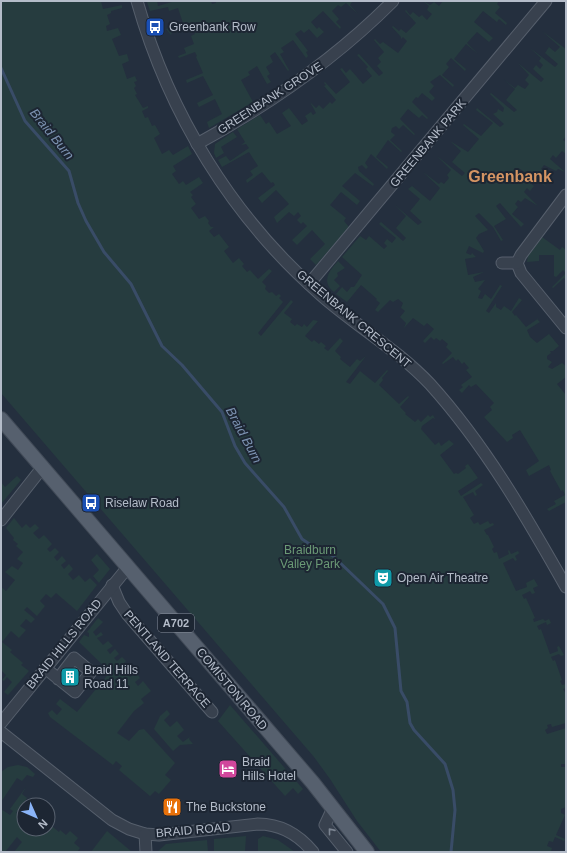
<svg xmlns="http://www.w3.org/2000/svg" width="567" height="853" viewBox="0 0 567 853" font-family="Arial,sans-serif">
	<style>
		.green { fill: #263c3f }
		.lines { fill: none; stroke-linecap: round; stroke-linejoin: round }
		.stream { stroke: #394c67; stroke-width: 3 }
		.minor-casing { stroke: #565f6c; stroke-width: 13 }
		.major-casing { stroke: #414a57; stroke-width: 16 }
		.minor { stroke: #38414e; stroke-width: 11 }
		.major { stroke: #56606e; stroke-width: 14 }
		.oneway { stroke: #7c8592 }
		.labels { text-anchor: middle; dominant-baseline: central; stroke-width: 4; stroke-linejoin: round; paint-order: stroke }
		.shield { fill: #1d2633; stroke: #878f9c; stroke-width: 1 }
		.shield-label { font-size: 11px; font-weight: bold; fill: #b4bcc9 }
		.poi-label { font-size: 12px; fill: #b4bcc9; stroke: #1d2633; text-anchor: start }
		.street-label { font-size: 12px; fill: #b4bcc9; stroke: #1d2633 }
		.park-label { font-size: 12px; fill: #6b9a76; stroke: #1d2633 }
		.water-label { font-size: 13px; font-style: italic; fill: #7c92b1; stroke: #1d2633 }
		.district-label { font-size: 16px; font-weight: bold; fill: #d59563; stroke: #1d2633 }
	</style>
	<rect width="100%" height="100%" fill="#242f3e"/>
	<!-- green -->
	<g class="green">
		<polygon points="1,1 101,1 103,9 122,5 122,8 111,11 111,13 107,15 110,24 106,26 107,31 118,28 121,35 112,39 119,56 127,54 129,61 122,64 127,79 135,76 137,81 134,82 136,86 134,88 137,94 135,95 143,108 148,106 148,108 142,111 145,118 148,117 152,126 155,125 160,134 154,138 162,154 169,150 173,155 188,146 192,154 173,166 176,171 172,174 179,184 183,181 186,185 199,177 203,183 190,192 193,195 191,197 196,204 191,208 199,219 205,216 209,221 208,223 211,227 214,227 209,231 214,237 219,234 229,247 224,251 233,263 239,258 244,264 242,266 247,272 250,270 258,279 269,269 272,271 262,282 266,286 265,289 269,293 272,292 276,296 279,294 281,296 279,298 283,302 258,333 261,336 291,300 293,302 284,313 292,319 290,322 295,326 297,324 302,327 304,324 307,327 313,320 318,321 305,336 312,342 314,340 319,344 321,342 326,346 324,348 328,351 340,338 343,341 335,351 341,357 340,359 350,367 357,359 360,361 366,356 346,382 350,384 360,371 375,383 387,370 388,371 382,378 383,380 379,385 399,404 408,396 409,397 400,407 406,413 405,414 415,422 418,419 421,422 428,415 430,417 433,415 435,419 433,418 422,426 421,429 435,445 439,442 441,446 449,440 454,444 440,455 454,474 456,473 458,474 466,468 465,466 468,464 478,478 458,491 461,496 481,483 483,485 475,491 477,495 475,496 473,492 463,497 474,515 470,518 474,524 478,522 480,525 488,521 490,524 493,523 494,525 484,530 487,535 488,535 494,547 492,549 494,553 497,552 499,559 509,554 508,551 509,550 511,554 518,551 519,553 521,552 515,556 517,560 515,561 513,558 503,563 516,591 527,587 526,583 534,579 538,586 533,588 535,593 532,594 530,591 522,595 524,599 526,598 535,618 533,619 534,622 543,619 545,621 549,619 551,623 547,625 546,622 537,626 539,630 541,629 550,654 558,651 557,647 559,646 564,655 561,656 559,654 551,657 553,661 555,660 562,680 560,681 562,685 566,684 566,688 563,689 566,694 566,723 552,727 551,724 547,725 548,728 545,730 547,734 566,728 566,764 561,764 561,767 566,767 566,807 561,809 561,813 565,815 556,835 565,839 564,841 555,837 553,842 549,841 547,846 552,848 551,852 381,852 357,821 330,779 314,757 1,393"/>
		<polygon points="157,1 158,6 175,1 211,1 212,4 216,3 216,1 351,1 352,2 350,5 358,14 346,3 341,7 338,5 332,11 339,19 336,22 341,27 340,29 323,11 311,22 317,29 319,27 324,32 317,38 309,29 304,33 301,30 295,34 308,51 306,52 308,56 306,58 293,40 281,48 284,52 280,54 289,70 288,71 275,52 270,56 273,62 266,67 270,74 267,76 271,82 267,84 257,66 248,72 250,75 241,80 253,102 209,128 207,122 222,114 215,99 199,107 197,103 213,95 203,76 187,83 186,80 203,73 196,57 197,56 195,52 179,58 178,56 186,53 184,48 194,44 191,36 195,34 192,28 185,30 184,28 172,32 171,35 166,29 183,23 178,8 169,11 168,7 150,11 147,2"/>
		<polygon points="423,1 430,5 434,2 439,6 443,1 499,1 497,4 500,7 495,13 507,23 506,25 499,19 497,22 483,11 474,22 493,38 489,42 477,32 467,43 478,54 466,44 454,59 466,69 465,71 451,58 446,64 449,67 442,75 454,85 453,87 440,75 430,82 434,86 429,92 441,104 435,98 432,101 422,93 418,98 416,97 412,102 428,118 427,119 422,115 419,118 408,109 400,119 415,134 414,135 403,125 399,129 396,126 392,128 391,132 395,135 390,140 402,151 401,152 388,140 376,157 388,167 387,169 371,154 365,163 368,167 366,169 362,165 358,167 359,171 374,184 373,186 355,173 342,186 360,201 357,205 341,192 330,205 346,218 344,221 349,227 316,265 310,259 325,244 312,230 297,245 292,240 307,226 303,222 301,224 297,220 301,216 298,212 294,216 289,212 277,223 274,217 289,204 276,190 262,203 258,198 275,185 273,182 271,183 262,172 247,183 246,180 253,175 250,171 258,166 249,152 222,167 218,160 226,156 230,161 249,148 246,144 241,145 245,142 237,129 260,115 266,124 269,122 277,134 291,126 282,113 289,108 302,125 308,121 305,116 311,112 313,115 316,113 310,102 316,108 319,105 323,109 330,102 332,104 336,100 324,86 326,85 324,83 325,82 336,94 350,82 340,69 342,68 346,73 350,69 363,84 372,76 366,69 368,67 357,55 359,54 379,76 383,73 377,66 381,62 378,58 384,52 374,40 375,39 380,44 383,42 398,53 407,41 403,37 401,39 401,37 392,27 393,26 399,31 401,29 406,33 416,23 405,11 406,10 410,15 413,12 419,17 422,15 427,20 432,14 427,10 429,6"/>
		<polygon points="542,31 566,49 566,136 563,140 566,142 566,154 562,151 556,158 553,155 550,159 565,172 558,169 556,171 544,165 541,169 544,171 538,179 548,188 520,169 518,173 534,186 530,191 527,188 524,192 538,206 525,198 521,202 518,200 515,204 518,207 512,214 524,224 521,227 500,203 496,206 506,219 494,226 503,240 501,241 493,227 479,213 475,216 488,230 479,234 476,238 484,251 483,253 469,246 466,253 471,255 472,253 476,257 465,259 468,275 484,272 473,277 475,282 485,280 478,289 481,291 478,298 482,299 485,294 491,299 500,285 502,286 486,311 489,313 496,303 496,307 501,310 504,306 511,311 519,298 522,300 512,312 515,316 516,315 526,327 539,318 537,319 540,322 527,330 530,337 537,343 549,334 559,346 553,351 550,351 551,353 547,356 547,359 552,362 548,367 552,369 562,363 566,366 566,377 557,384 566,395 566,502 549,511 547,509 556,504 554,501 565,495 563,490 561,491 550,471 551,470 549,465 529,476 526,470 539,461 520,430 512,435 513,438 507,442 484,417 492,410 490,407 494,403 476,384 471,387 469,385 462,393 459,390 463,387 461,385 472,377 466,370 469,368 464,362 462,364 458,359 456,361 453,357 443,364 442,363 452,353 446,347 448,344 442,339 440,341 436,338 434,340 431,337 425,343 423,341 434,329 427,323 424,326 413,318 404,328 406,323 400,317 405,311 401,308 403,303 398,299 393,302 390,300 378,312 375,310 380,303 376,300 377,299 361,285 347,302 336,294 342,287 347,292 351,287 354,287 362,275 342,257 360,236 366,240 369,236 384,249 387,246 384,243 387,239 392,243 396,238 379,224 381,222 403,241 406,238 396,228 406,216 395,205 418,225 422,222 410,211 420,199 408,189 412,186 430,201 440,188 423,172 439,184 441,182 444,184 449,178 447,175 451,170 437,156 462,176 465,173 452,162 461,151 450,141 468,152 479,139 463,125 464,124 481,136 493,123 476,110 477,108 500,127 504,124 493,114 497,112 498,109 503,112 504,108 490,94 491,93 514,112 517,110 506,100 515,89 503,79 515,88 518,85 525,89 529,84 525,80 529,75 518,63 541,82 544,79 533,69 536,65 540,69 543,65 539,61 541,58 530,48 555,67 558,64 545,53 549,47 555,52 560,47"/>
		<polygon points="233,132 237,137 221,147 224,153 216,158 214,153 215,144"/>
		<polygon points="542,237 560,250 562,247 565,249 566,248 566,280 564,278 553,288 552,287 566,273 563,270 556,277 554,276 554,255 539,255 539,261 527,262 528,256"/>
		<path d="M338 261 345 268 337 273 338 276 334 280 340 286 334 292C321 282 329 271 338 261Z"/>
		<polygon points="17,476 21,480 1,504 1,482 5,487"/>
		<polygon points="14,518 22,528 26,524 30,528 35,524 39,528 33,533 39,539 44,535 52,544 47,549 50,552 55,548 59,552 54,557 57,561 62,556 66,561 61,565 64,569 69,564 73,569 68,574 73,580 79,575 85,582 90,578 97,585 77,611 56,593 51,598 46,594 40,601 45,606 37,616 27,607 24,610 35,619 31,623 26,619 20,626 26,630 19,638 11,631 2,642 12,650 10,652 23,663 21,665 29,671 8,695 4,692 12,682 7,677 4,681 2,680 6,675 1,670 1,587 6,591 15,580 5,572 12,566 18,570 23,563 17,559 23,552 16,546 18,544 13,540 14,538 6,528"/>
		<polygon points="97,554 110,569 99,583 93,576 99,570 91,560"/>
		<polygon points="98,618 103,622 93,632 96,636 101,632 103,635 97,638 103,645 108,641 113,646 107,650 110,654 115,649 119,654 114,658 117,661 122,657 126,661 121,666 124,669 129,665 133,670 128,674 130,677 136,673 140,678 135,682 138,686 143,681 151,691 141,699 144,703 134,711 117,733 129,741 139,730 144,729 175,763 165,775 171,780 159,794 155,791 150,796 119,770 122,766 116,761 113,765 50,717 48,713 52,710 57,715 62,709 56,704 60,699 77,712 110,672 79,642 84,635 89,637 89,633 87,632"/>
		<polygon points="230,705 303,789 298,794 293,788 285,796 218,721"/>
		<polygon points="167,710 170,714 164,720 170,727 177,721 184,730 177,736 183,742 190,737 189,739 193,744 180,745 173,751 154,729 160,716"/>
		<polygon points="18,765 27,767 35,774 33,777 27,775 22,781 17,778 1,802 1,772 8,767"/>
		<polygon points="26,787 22,794 27,798 16,813 20,816 24,812 24,829 48,829 48,823 59,832 60,830 66,835 70,831 78,838 74,843 80,848 77,852 14,852 22,842 17,837 5,852 1,852 1,809 10,815 13,811 10,809"/>
		<polygon points="107,831 132,852 91,852"/>
		<polygon points="246,836 245,852 214,852 214,839"/>
		<polygon points="263,836 278,840 295,852 258,852 258,839"/>
		<polygon points="207,840 208,852 157,852 166,844"/>
	</g>
	<g class="lines">
		<!-- stream -->
		<polyline class="stream" points="1,68 25,121 69,171 78,203 86,221 104,252 131,284 162,346 182,365 222,412 235,446 245,463 284,507 302,539 311,545 333,556 383,604 395,628 401,691 407,702 410,723 414,730 445,764 453,790 455,810 451,852"/>
		<defs>
			<g id="minor">
				<path d="M137 1C169 114 232 217 321 295 356 326 398 350 430 384 485 445 526 516 566 587"/>
				<path d="M197 144C269 105 335 59 393 1"/>
				<polyline points="566,195 521,255 517,263 521,273 566,328"/>
				<polyline points="502,263 517,263"/>
				<polyline points="309,284 546,1"/>
				<polyline points="1,520 42,468"/>
				<polyline points="112,585 119,602 127,614 212,712"/>
				<polyline points="45,668 75,692 91,672 74,658 58,679"/>
				<polyline points="1,723 128,567"/>
				<path d="M1 732 112 820 129 829 145 834 159 835 258 824C280 824 299 835 313 852"/>
				<polyline points="333,808 325,825 347,852"/>
				<polyline points="145,834 146,852"/>
			</g>
			<polyline id="major" points="1,419 313,783 367,852"/>
		</defs>
		<!-- minor casing -->
		<use href="#minor" class="minor-casing"/>
		<!-- major casing -->
		<use href="#major" class="major-casing"/>
		<!-- minor -->
		<use href="#minor" class="minor"/>
		<!-- major -->
		<use href="#major" class="major"/>
	</g>
	<!-- one-way arrows -->
	<defs><path id="oneway-chevron" d="M-2-3.5L2.5 0L-2 3.5" fill="none" stroke-width="1.6" stroke-linecap="round" stroke-linejoin="round"/></defs>
	<use class="oneway" href="#oneway-chevron" transform="translate(331 831) rotate(-129)"/>
	<!-- icons -->
	<defs>
		<symbol id="bus-square" viewBox="-11 -11 22 22"><rect x="-9" y="-9" width="18" height="18" rx="4" fill="#1a4fb4" stroke="#1d2633"/><path d="M-5-6H5V4H4V6H2V4H-2V6H-4V4H-5ZM-3.5-4V0h7V-4ZM-3.5 1.2v1.5H-2V1.2ZM2 1.2v1.5H3.5V1.2Z" fill="#fff"/></symbol>
		<symbol id="theatre-square" viewBox="-11 -11 22 22"><rect x="-9" y="-9" width="18" height="18" rx="4" fill="#0f9aa8" stroke="#1d2633"/><path d="M-5-5.5Q0-4 5-5.5V0Q5 5 0 6Q-5 5-5 0ZM-3.3-2.5H-1v1.5H-3.3ZM1-2.5H3.3v1.5H1ZM-2.8 1Q0 5.5 2.8 1Z" fill="#fff"/></symbol>
		<symbol id="building-square" viewBox="-11 -11 22 22"><rect x="-9" y="-9" width="18" height="18" rx="4" fill="#0f9aa8" stroke="#1d2633"/><path d="M-4-6H4V6H1V3H-1V6H-4ZM-2.5-4.3h1.7v1.8h-1.7ZM.8-4.3h1.7v1.8H.8ZM-2.5-1h1.7V.8h-1.7ZM.8-1h1.7V.8H.8Z" fill="#fff"/></symbol>
		<symbol id="hotel-square" viewBox="-11 -11 22 22"><rect x="-9" y="-9" width="18" height="18" rx="4" fill="#d1479c" stroke="#1d2633"/><path d="M-6-4.5h1.5V1H6V5H4.5V3h-9V5H-6ZM-4 0a1.8 1.8 0 1 1 3.6 0ZM.5 0V-2.5h3Q6-2.5 6 0Z" fill="#fff"/></symbol>
		<symbol id="restaurant-square" viewBox="-11 -11 22 22"><rect x="-9" y="-9" width="18" height="18" rx="4" fill="#e8710a" stroke="#1d2633"/><path d="M-5-6h1v4h1v-4h1v4h1v-4h1v5L-1.5 .5V6h-2V.5L-5-1ZM5-6V6H3V1.5H1.5Q1.5-4 5-6Z" fill="#fff"/></symbol>
	</defs>
	<g fill-rule="evenodd">
		<use href="#bus-square" x="144" y="16" width="22" height="22"/>
		<use href="#bus-square" x="80" y="492" width="22" height="22"/>
		<use href="#theatre-square" x="372" y="567" width="22" height="22"/>
		<use href="#building-square" x="59" y="666" width="22" height="22"/>
		<use href="#hotel-square" x="217" y="758" width="22" height="22"/>
		<use href="#restaurant-square" x="161" y="796" width="22" height="22"/>
	</g>
	<g class="labels">
		<!-- shield labels -->
		<rect class="shield" x="158" y="614" width="36" height="18" rx="3"/>
		<g class="shield-label">
			<text x="176" y="623">A702</text>
		</g>
		<!-- poi labels -->
		<g class="poi-label">
			<text x="169" y="27">Greenbank Row</text>
			<text x="105" y="503">Riselaw Road</text>
			<text x="397" y="578">Open Air Theatre</text>
			<text x="84" y="670">Braid Hills<tspan x="84" dy="14">Road 11</tspan></text>
			<text x="242" y="762">Braid<tspan x="242" dy="14">Hills Hotel</tspan></text>
			<text x="186" y="807">The Buckstone</text>
		</g>
		<!-- street labels -->
		<g class="street-label">
			<text transform="translate(270 98) rotate(-33)">GREENBANK GROVE</text>
			<text transform="translate(428 143) rotate(-50)">GREENBANK PARK</text>
			<text transform="translate(354 319) rotate(40)">GREENBANK CRESCENT</text>
			<text transform="translate(64 644) rotate(-51)">BRAID HILLS ROAD</text>
			<text transform="translate(167 659) rotate(49)">PENTLAND TERRACE</text>
			<text transform="translate(232 689) rotate(50)">COMISTON ROAD</text>
			<text transform="translate(193 830) rotate(-5)">BRAID ROAD</text>
		</g>
		<!-- park labels -->
		<g class="park-label">
			<text x="310" y="550">Braidburn<tspan x="310" dy="14">Valley Park</tspan></text>
		</g>
		<!-- water labels -->
		<g class="water-label">
			<text transform="translate(52 134) rotate(51)">Braid Burn</text>
			<text transform="translate(244 435) rotate(62)">Braid Burn</text>
		</g>
		<!-- district labels -->
		<g class="district-label">
			<text x="510" y="176">Greenbank</text>
		</g>
	</g>
	<!-- border -->
	<rect width="567" height="853" fill="none" stroke="#b4bcc9" stroke-width="4"/>
	<!-- north arrow -->
	<g transform="translate(36 817) rotate(135)"><circle r="19" fill="#1d2633" stroke="#59626f"/>
	<path d="M0-3L7 15L0 10L-7 15Z" fill="#8ab4f8"/>
	<text y="-6" font-size="11" font-weight="bold" text-anchor="middle" fill="#b4bcc9">N</text>
	</g>
</svg>
